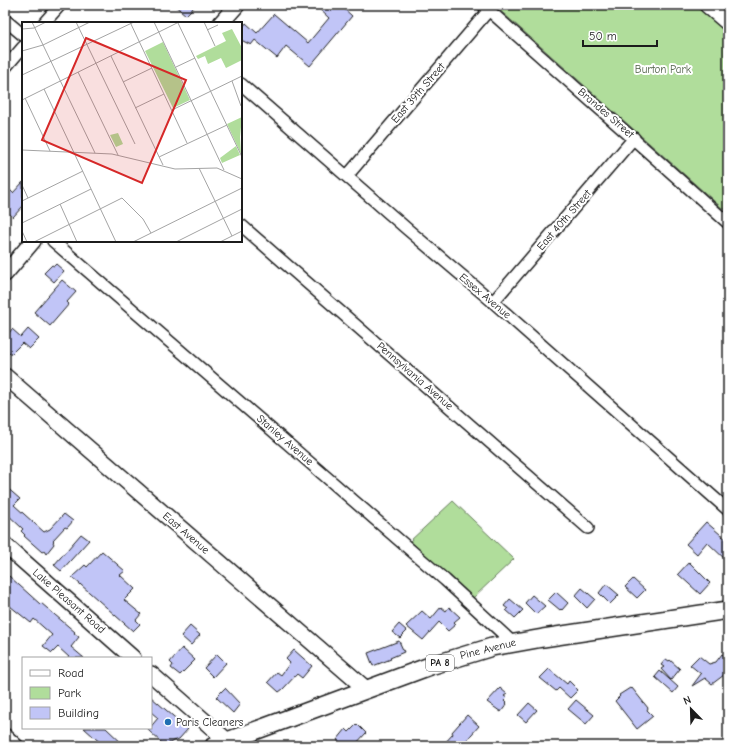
<svg xmlns="http://www.w3.org/2000/svg" width="733" height="751" viewBox="0 0 733 751" font-family="'Comic Neue',sans-serif">
	<style>
		.green { fill: #b0dd9b; stroke: #667c5c }
		.building { fill: #c1c5f7; stroke: #1c1c1c }
		.lines { fill: none; stroke-linecap: round; stroke-linejoin: round }
		.street-casing { stroke: #1c1c1c; stroke-width: 14 }
		.secondary-casing { stroke: #1c1c1c; stroke-width: 18 }
		.primary-casing { stroke: #1c1c1c; stroke-width: 20 }
		.street { stroke: #fff; stroke-width: 11 }
		.secondary { stroke: #fff; stroke-width: 15 }
		.primary { stroke: #fff; stroke-width: 17 }
		.poi-dot { fill: #1f6fb2; stroke: #fff; stroke-width: 1.5 }
		.labels { text-anchor: middle; dominant-baseline: central; stroke-width: 4; stroke-linejoin: round; paint-order: stroke }
		.shield { fill: #fff; stroke: #606060; stroke-width: 1 }
		.shield-label { font-size: 10px; font-weight: bold; fill: #1c1c1c }
		.park-label { font-size: 11px; fill: #506048; stroke: #fff }
		.street-label { font-size: 11px; fill: #1c1c1c; stroke: #fff }
		.poi-label { font-size: 11px; fill: #1c1c1c; stroke: #fff; text-anchor: start }
		.inset-road { fill: none; stroke: #a4a4a4; stroke-width: 1 }
		.view { fill: #d62828; fill-opacity: 0.15; stroke: #d62828; stroke-width: 2 }
		.inset-edge { fill: none; stroke: #1c1c1c; stroke-width: 2 }
	</style>
	<rect width="100%" height="100%" fill="#fff"/>
	<filter id="ink" filterUnits="userSpaceOnUse"><feTurbulence type="fractalNoise" baseFrequency=".025" numOctaves="2"/><feDisplacementMap in="SourceGraphic" scale="8" xChannelSelector="R" yChannelSelector="G"/><feConvolveMatrix kernelMatrix="1 2 1 2 8 2 1 2 1" color-interpolation-filters="sRGB"/></filter>
	<g filter="url(#ink)">
		<!-- green -->
		<g class="green">
			<polygon points="494,5 698,5 728,32 728,208 722,208"/>
			<polygon points="453,501 514,559 473,598 410,541"/>
		</g>
		<!-- building -->
		<g class="building">
			<polygon points="174,5 196,5 186,15"/>
			<polygon points="315,5 340,5 352,16 310,66 286,46 277,58 255,40 251,45 241,40 241,30 246,23 257,33 274,14 308,43 329,18"/>
			<polygon points="23,182 23,206 13,217 5,210 5,206 9,201 5,198 5,196 10,190 13,193"/>
			<polygon points="56,264 64,271 54,282 44,273 52,265 54,266"/>
			<polygon points="62,280 76,292 67,302 69,304 50,326 34,312"/>
			<polygon points="12,329 21,337 28,329 39,339 29,349 22,343 11,354 5,348 5,330 9,333"/>
			<polygon points="5,486 20,499 14,505 44,532 50,529 64,514 73,521 67,528 65,527 53,540 54,541 53,542 54,544 46,554 44,551 42,552 24,536 25,535 21,531 23,529 5,512"/>
			<polygon points="706,522 728,541 728,562 707,542 697,554 686,544"/>
			<polygon points="81,534 89,540 61,571 54,565"/>
			<polygon points="102,551 125,571 120,575 135,589 124,600 141,614 136,620 140,624 133,631 72,577 85,565 87,567"/>
			<polygon points="689,562 710,583 700,594 678,574"/>
			<polygon points="9,576 40,604 41,603 75,632 74,633 79,637 71,647 84,658 70,658 58,647 52,653 43,646 52,635 34,619 31,623 5,602 5,580"/>
			<polygon points="633,579 645,590 637,598 625,587"/>
			<polygon points="606,584 619,595 610,604 599,593"/>
			<polygon points="582,588 595,599 587,608 575,596"/>
			<polygon points="556,592 568,603 562,610 561,609 560,610 548,600"/>
			<polygon points="532,595 545,606 536,614 525,603"/>
			<polygon points="510,599 523,610 515,618 506,610 508,609 504,606"/>
			<polygon points="441,607 446,611 449,607 460,617 454,622 456,624 448,631 439,622 423,640 406,626 422,611 431,619"/>
			<polygon points="399,624 407,631 400,638 392,632"/>
			<polygon points="190,626 200,635 191,645 181,636"/>
			<polygon points="399,641 404,652 390,658 391,659 373,666 368,653"/>
			<polygon points="182,648 195,660 180,675 171,668 173,665 170,662"/>
			<polygon points="294,650 312,666 302,678 297,674 283,689 279,692 268,682 277,672 281,675 290,663 286,659"/>
			<polygon points="217,654 226,663 213,677 204,668"/>
			<polygon points="722,654 728,658 728,672 712,684 705,678 692,686 701,674 690,665 699,656 709,664 716,662"/>
			<polygon points="666,659 669,661 670,660 680,669 671,680 661,669 664,667 661,665"/>
			<polygon points="549,669 567,684 569,681 578,690 570,698 559,688 556,691 540,678"/>
			<polygon points="660,671 678,687 673,693 655,677"/>
			<polygon points="225,688 240,704 233,713 216,697"/>
			<polygon points="500,688 507,694 504,696 507,698 504,701 507,704 501,712 487,702"/>
			<polygon points="630,688 631,689 632,688 648,708 647,710 653,716 637,729 615,701 620,696 619,695"/>
			<polygon points="151,697 188,729 179,739 164,745 148,730 158,718 151,712"/>
			<polygon points="576,700 594,715 586,724 568,709"/>
			<polygon points="529,703 537,710 526,722 518,715"/>
			<polygon points="467,715 479,726 464,743 463,742 458,746 442,746 453,734 452,732"/>
			<polygon points="357,724 366,733 354,746 344,746 337,740 346,729 349,732"/>
			<polygon points="84,728 106,728 125,746 104,746"/>
		</g>
		<g class="lines">
			<defs>
				<g id="street">
					<polyline points="483,5 728,223"/>
					<polyline points="5,20 23,35"/>
					<polyline points="44,23 60,5"/>
					<polyline points="5,68 23,47"/>
					<polyline points="241,84 407,229 493,302 728,510"/>
					<polyline points="347,176 489,10"/>
					<polyline points="241,225 588,528"/>
					<polyline points="53,241 294,449 445,580 513,643"/>
					<polyline points="493,302 634,138"/>
					<polyline points="5,734 18,746"/>
				</g>
				<g id="secondary">
					<polyline points="707,5 728,23"/>
					<polyline points="221,23 237,5"/>
					<polyline points="5,274 33,241"/>
					<polyline points="5,376 366,689"/>
					<polyline points="5,545 133,658"/>
					<polyline points="151,674 233,746"/>
				</g>
				<polyline id="primary" points="214,746 430,666 492,647 543,638 728,610"/>
			</defs>
			<!-- street casing -->
			<use href="#street" class="street-casing"/>
			<!-- secondary casing -->
			<use href="#secondary" class="secondary-casing"/>
			<!-- primary casing -->
			<use href="#primary" class="primary-casing"/>
			<!-- street -->
			<use href="#street" class="street"/>
			<!-- secondary -->
			<use href="#secondary" class="secondary"/>
			<!-- primary -->
			<use href="#primary" class="primary"/>
		</g>
	</g>
	<!-- markers -->
	<circle class="poi-dot" cx="168" cy="722" r="4"/>
	<g class="labels">
		<!-- shield labels -->
		<rect class="shield" x="426" y="655" width="28" height="16" rx="3"/>
		<g class="shield-label">
			<text x="440" y="663">PA 8</text>
		</g>
		<!-- park labels -->
		<g class="park-label">
			<text x="663" y="69">Burton Park</text>
		</g>
		<!-- street labels -->
		<g class="street-label">
			<text transform="translate(418 93) rotate(-49)">East 39th Street</text>
			<text transform="translate(606 113) rotate(41)">Brandes Street</text>
			<text transform="translate(564 220) rotate(-49)">East 40th Street</text>
			<text transform="translate(485 296) rotate(40)">Essex Avenue</text>
			<text transform="translate(415 376) rotate(41)">Pennsylvania Avenue</text>
			<text transform="translate(285 440) rotate(41)">Stanley Avenue</text>
			<text transform="translate(186 533) rotate(41)">East Avenue</text>
			<text transform="translate(69 601) rotate(41)">Lake Pleasant Road</text>
			<text transform="translate(488 649) rotate(-14)">Pine Avenue</text>
		</g>
		<!-- poi labels -->
		<g class="poi-label">
			<text x="176" y="722">Paris Cleaners</text>
		</g>
	</g>
	<!-- overview -->
	<g transform="translate(22 22)">
		<rect width="220" height="220" fill="#fff"/>
		<path d="M210 7 220 26V38L204 46 199 36 186 42 183 34 176 37 174 34 204 19 200 11ZM141 20 168 78 151 86 123 29ZM220 95 218 115 219 132 205 102ZM96 111 101 122 94 125 88 113ZM214 124 218 133 200 141 198 136Z" fill="#b0dd9b"/>
		<path class="inset-road" d="M10 0 73 131M54 0 113 122M108 0 165 121M132 0 202 148M182 0 193 24M156 1 220 135M0 7 12 6 24 0M185 8 196 3M0 29 21 23 68 0M89 34 141 143M154 45 173 36M56 50 96 133M0 53 112 0M210 59 219 84M101 60 130 46M22 67 94 220M3 76 28 129M0 78 157 0M113 86 142 72M150 88 220 54M0 128 90 132 153 147 195 146 220 157M137 135 205 103M177 146 210 214M0 163 6 176M0 179 61 149M38 182 55 220M0 201 69 167M0 209 5 220M12 220 100 176 121 197 129 211M111 220 220 166M154 220 220 187M198 220 220 209"/>
		<path class="view" d="M64 16 164 58 120 161 20 118Z"/>
		<rect width="220" height="220" class="inset-edge"/>
	</g>
	<!-- margin -->
	<rect width="733" height="751" fill="none" stroke="#fff" stroke-width="20"/>
	<rect x="10" y="10" width="713" height="731" fill="none" stroke="#1c1c1c" stroke-width="1.5" filter="url(#ink)"/>
	<!-- legend -->
	<rect x="22" y="657" width="130" height="72" fill="#ffffff" stroke="#a4a4a4"/>
	<rect x="30" y="670" width="20" height="6" fill="#ffffff" stroke="#a4a4a4"/>
	<text x="58" y="677" font-size="12" fill="#1c1c1c">Road</text>
	<rect x="30" y="687" width="20" height="12" fill="#b0dd9b" stroke="#a4a4a4"/>
	<text x="58" y="697" font-size="12" fill="#1c1c1c">Park</text>
	<rect x="30" y="707" width="20" height="12" fill="#c1c5f7" stroke="#a4a4a4"/>
	<text x="58" y="717" font-size="12" fill="#1c1c1c">Building</text>
	<!-- north arrow -->
	<g transform="translate(691 709) rotate(337)" stroke="#ffffff" stroke-width="3" paint-order="stroke">
	<path d="M0-3L7 15L0 10L-7 15Z" fill="#1c1c1c"/>
	<text y="-6" font-size="11" font-weight="bold" text-anchor="middle" fill="#1c1c1c">N</text>
	</g>
	<!-- scale -->
	<path d="M583 40v6h74v-6" fill="none" stroke="#1c1c1c" stroke-width="2"/>
	<text x="589" y="40" font-size="12" fill="#1c1c1c" stroke="#ffffff" stroke-width="3" paint-order="stroke">50 m</text>
</svg>
